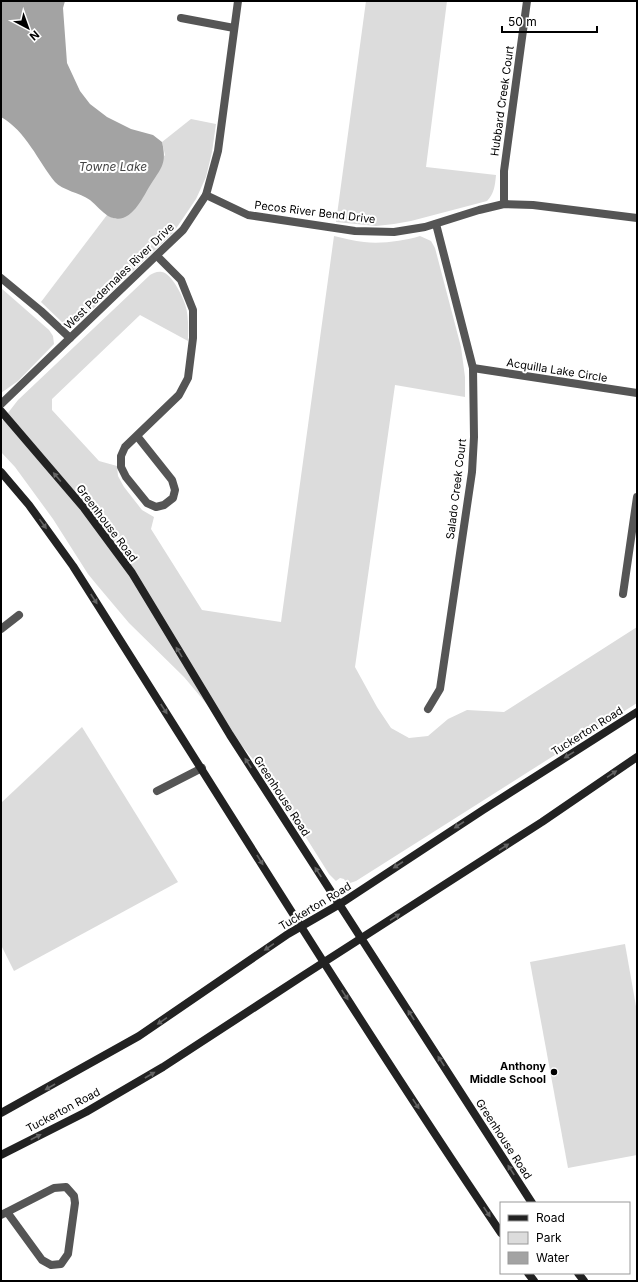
<svg xmlns="http://www.w3.org/2000/svg" width="638" height="1282" viewBox="0 0 638 1282" font-family="Inter,sans-serif">
	<style>
		.green { fill: #dcdcdc }
		.water { fill: #a3a3a3 }
		.lines { fill: none; stroke-linecap: round; stroke-linejoin: round }
		.minor { stroke: #555; stroke-width: 8 }
		.secondary { stroke: #222; stroke-width: 8 }
		.oneway { fill: #646464 }
		.poi-dot { fill: #000; stroke: #fff; stroke-width: 1.5 }
		.labels { text-anchor: middle; dominant-baseline: central; stroke-width: 4; stroke-linejoin: round; paint-order: stroke }
		.street-label { font-size: 11px; fill: #000; stroke: #fff }
		.poi-label { font-size: 11px; font-weight: bold; fill: #000; stroke: #fff; text-anchor: end }
		.water-label { font-size: 12px; font-style: italic; fill: #444; stroke: #fff }
	</style>
	<rect width="100%" height="100%" fill="#fff"/>
	<!-- green -->
	<g class="green">
		<path d="M366 1H447L426 167 496 175C495 186 494 194 487 201L411 221 394 224 376 226 336 222Z"/>
		<polygon points="191,119 216,124 212,152 206,177 196,199 173,233 78,323 71,326 64,324 41,302 107,215 116,219 165,155 162,142"/>
		<path d="M334 236C344 238 354 241 364 242 381 244 404 241 420 236L431 241 435 248 461 347 465 377V397L395 385 355 667 377 707 391 728 409 738 428 736 448 719 467 710 504 712 637 627V703L356 881 347 884 344 879 340 878 336 881 329 874 268 777 184 677 129 623 97 585 88 574 53 519 15 467 1 452V422L18 400 150 275C154 273 157 271 162 272 172 274 182 295 185 304 189 316 188 329 188 341L140 315 52 399V410L99 461 117 466 118 476 124 487 142 510 154 517 151 529 202 610 281 622Z"/>
		<polygon points="1,288 49,330 53,336 54,344 18,381 1,393"/>
		<polygon points="82,727 178,882 14,971 1,945 1,803"/>
		<polygon points="625,944 637,1012 637,1155 568,1168 530,962"/>
	</g>
	<!-- water -->
	<path class="water" d="M1 1H65L63 8 67 63 80 91 90 104 107 117 131 129 153 135 162 142C167 163 162 167 151 184 142 198 130 228 108 216 102 212 96 205 90 200 80 193 62 190 55 182 38 161 26 131 1 117Z"/>
	<g class="lines">
		<!-- minor -->
		<g class="minor">
			<polyline points="181,18 234,28"/>
			<polyline points="206,195 248,215 355,231 394,232 425,227 479,210 504,204 533,205 637,218"/>
			<polyline points="504,204 504,171 527,1"/>
			<polyline points="1,278 41,311 70,338"/>
			<polyline points="473,368 637,393"/>
			<polyline points="1,404 183,230 206,195 218,151 238,1"/>
			<polyline points="137,436 172,480 175,490 173,498 164,505 156,507 147,503 126,477 121,467 121,456 125,447 179,395 188,378 193,338 193,310 181,280 157,256"/>
			<polyline points="623,594 637,497"/>
			<polyline points="1,629 19,615"/>
			<polyline points="428,709 440,689 472,472 474,437 473,368 436,224"/>
			<polyline points="157,791 202,768"/>
			<polyline points="1,1215 7,1212 54,1188 66,1187 74,1196 75,1203 68,1254 61,1264 51,1265 42,1260 7,1212"/>
		</g>
		<!-- secondary -->
		<g class="secondary">
			<polyline points="1,411 84,508 132,573 230,735 532,1203"/>
			<path d="M1 472 29 505 73 566C215 789 353 1014 501 1233"/>
			<polyline points="1,1113 139,1036 288,934 340,904 483,810 637,712"/>
			<polyline points="1,1155 86,1112 163,1067 304,975 542,822 637,757"/>
			<polyline points="528,1273 534,1281"/>
			<polyline points="578,1273 584,1281"/>
		</g>
	</g>
	<!-- one-way arrows -->
	<defs><path id="oneway-solid" d="M-6-.8H1V-3.2L6.5 0L1 3.2V.8H-6Z"/></defs>
	<g class="oneway">
		<use href="#oneway-solid" transform="translate(57 477) rotate(-130)"/>
		<use href="#oneway-solid" transform="translate(43 524) rotate(54)"/>
		<use href="#oneway-solid" transform="translate(94 599) rotate(57)"/>
		<use href="#oneway-solid" transform="translate(179 652) rotate(-121)"/>
		<use href="#oneway-solid" transform="translate(164 709) rotate(57)"/>
		<use href="#oneway-solid" transform="translate(569 755) rotate(148)"/>
		<use href="#oneway-solid" transform="translate(248 763) rotate(-123)"/>
		<use href="#oneway-solid" transform="translate(612 774) rotate(-34)"/>
		<use href="#oneway-solid" transform="translate(459 825) rotate(147)"/>
		<use href="#oneway-solid" transform="translate(504 847) rotate(-33)"/>
		<use href="#oneway-solid" transform="translate(260 860) rotate(58)"/>
		<use href="#oneway-solid" transform="translate(398 865) rotate(147)"/>
		<use href="#oneway-solid" transform="translate(318 872) rotate(-123)"/>
		<use href="#oneway-solid" transform="translate(395 917) rotate(-33)"/>
		<use href="#oneway-solid" transform="translate(269 947) rotate(146)"/>
		<use href="#oneway-solid" transform="translate(345 995) rotate(57)"/>
		<use href="#oneway-solid" transform="translate(411 1015) rotate(-123)"/>
		<use href="#oneway-solid" transform="translate(162 1021) rotate(146)"/>
		<use href="#oneway-solid" transform="translate(441 1061) rotate(-123)"/>
		<use href="#oneway-solid" transform="translate(150 1075) rotate(-30)"/>
		<use href="#oneway-solid" transform="translate(50 1087) rotate(150)"/>
		<use href="#oneway-solid" transform="translate(416 1104) rotate(57)"/>
		<use href="#oneway-solid" transform="translate(36 1137) rotate(-27)"/>
		<use href="#oneway-solid" transform="translate(511 1170) rotate(-123)"/>
		<use href="#oneway-solid" transform="translate(487 1212) rotate(56)"/>
	</g>
	<!-- markers -->
	<circle class="poi-dot" cx="554" cy="1072" r="4"/>
	<g class="labels">
		<!-- street labels -->
		<g class="street-label">
			<text transform="translate(502 101) rotate(-82)">Hubbard Creek Court</text>
			<text transform="translate(315 212) rotate(7)">Pecos River Bend Drive</text>
			<text transform="translate(119 276) rotate(-44)">West Pedernales River Drive</text>
			<text transform="translate(557 370) rotate(9)">Acquilla Lake Circle</text>
			<text transform="translate(456 489) rotate(-83)">Salado Creek Court</text>
			<text transform="translate(107 523) rotate(53)">Greenhouse Road</text>
			<text transform="translate(587 731) rotate(-32)">Tuckerton Road</text>
			<text transform="translate(282 796) rotate(57)">Greenhouse Road</text>
			<text transform="translate(315 906) rotate(-31)">Tuckerton Road</text>
			<text transform="translate(63 1110) rotate(-28)">Tuckerton Road</text>
			<text transform="translate(504 1139) rotate(57)">Greenhouse Road</text>
		</g>
		<!-- poi labels -->
		<g class="poi-label">
			<text x="546" y="1066">Anthony<tspan x="546" dy="13">Middle School</tspan></text>
		</g>
		<!-- water labels -->
		<g class="water-label">
			<text x="113" y="166">Towne Lake</text>
		</g>
	</g>
	<!-- border -->
	<rect width="638" height="1282" fill="none" stroke="#000000" stroke-width="4"/>
	<!-- legend -->
	<rect x="500" y="1202" width="130" height="72" fill="#ffffff" stroke="#999999"/>
	<rect x="508" y="1215" width="20" height="6" fill="#222222" stroke="#999999"/>
	<text x="536" y="1222" font-size="12" fill="#000000">Road</text>
	<rect x="508" y="1232" width="20" height="12" fill="#dcdcdc" stroke="#999999"/>
	<text x="536" y="1242" font-size="12" fill="#000000">Park</text>
	<rect x="508" y="1252" width="20" height="12" fill="#a3a3a3" stroke="#999999"/>
	<text x="536" y="1262" font-size="12" fill="#000000">Water</text>
	<!-- north arrow -->
	<g transform="translate(28 28) rotate(139)" stroke="#ffffff" stroke-width="3" paint-order="stroke">
	<path d="M0-3L7 15L0 10L-7 15Z" fill="#000000"/>
	<text y="-6" font-size="11" font-weight="bold" text-anchor="middle" fill="#000000">N</text>
	</g>
	<!-- scale -->
	<path d="M502 26v6h95v-6" fill="none" stroke="#000000" stroke-width="2"/>
	<text x="508" y="26" font-size="12" fill="#000000" stroke="#ffffff" stroke-width="3" paint-order="stroke">50 m</text>
</svg>
